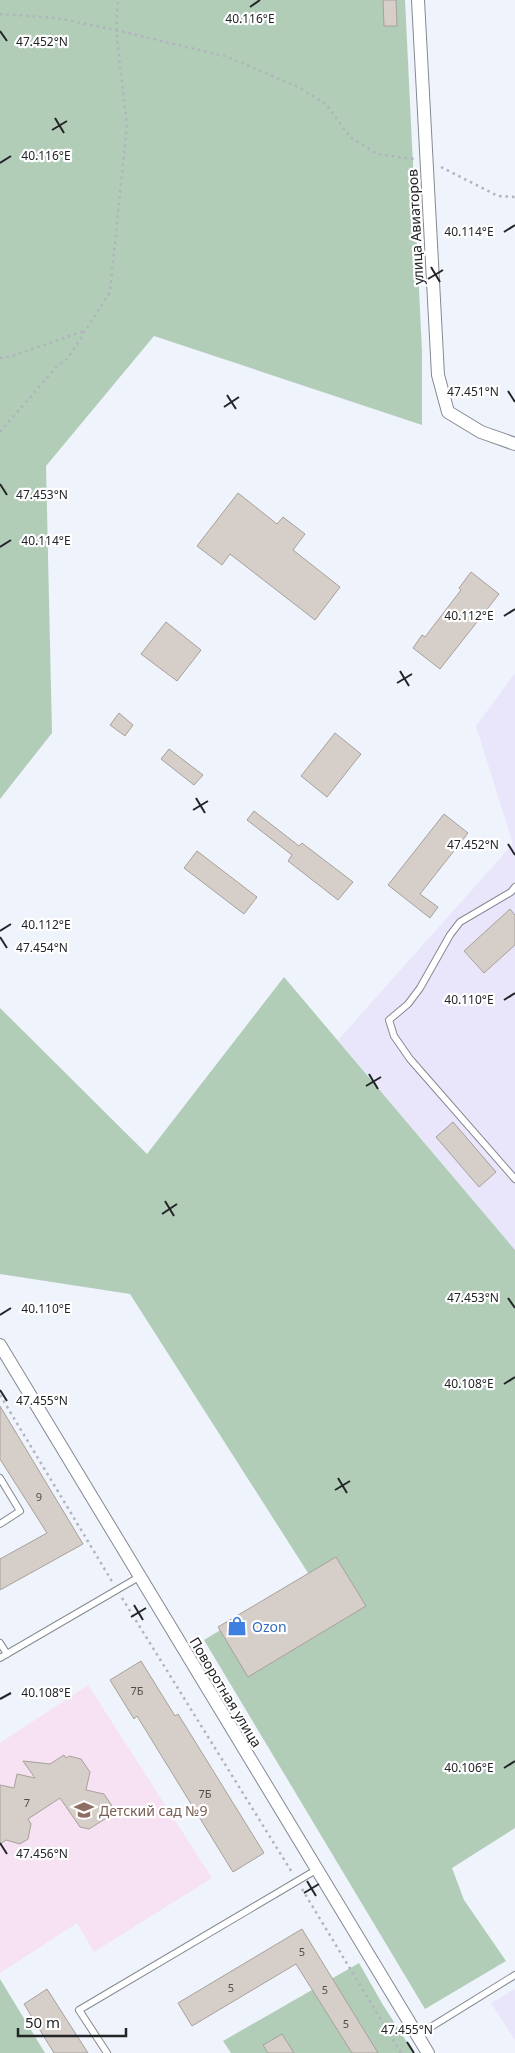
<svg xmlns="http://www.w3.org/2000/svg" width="515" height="2053" viewBox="0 0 515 2053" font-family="'Noto Sans',sans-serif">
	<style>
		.industrial { fill: #e9e6fc }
		.education { fill: #f6e2f2 }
		.green { fill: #b1cdb8 }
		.building { fill: #d6cec8; stroke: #a8a09a }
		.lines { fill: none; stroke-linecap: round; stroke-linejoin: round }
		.lane-casing { stroke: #858a91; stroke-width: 8 }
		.street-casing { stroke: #858a91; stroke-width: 14 }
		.path { stroke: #b0b4bb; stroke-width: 2.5; stroke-dasharray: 2.5 4; stroke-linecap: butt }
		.lane { stroke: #fff; stroke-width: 6 }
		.street { stroke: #fff; stroke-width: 12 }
		.ticks { fill: none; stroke: #222427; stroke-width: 2 }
		.labels { text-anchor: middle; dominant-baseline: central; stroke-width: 4.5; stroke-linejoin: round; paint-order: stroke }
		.number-label { font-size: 11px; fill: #4f4e4f }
		.street-label { font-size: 14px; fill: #222427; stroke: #fff }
		.shop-label { font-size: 14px; fill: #366cbe; stroke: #fff; text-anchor: start }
		.education-label { font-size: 14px; fill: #785e54; stroke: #fff; text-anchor: start }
		.ticks-label { font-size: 12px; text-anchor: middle; fill: #222427; stroke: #fff; stroke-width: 4.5; stroke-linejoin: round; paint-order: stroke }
	</style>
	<rect width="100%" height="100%" fill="#eef3fc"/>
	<!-- industrial -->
	<g class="industrial">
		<polygon points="515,673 515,1250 338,1040 513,844 476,726"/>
		<polygon points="515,1989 515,2040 491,2003"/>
	</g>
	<!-- education -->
	<polygon class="education" points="88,1685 212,1878 94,1952 77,1923 0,1973 0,1743"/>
	<!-- green -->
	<g class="green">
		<polygon points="0,0 405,0 422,351 422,425 154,336 46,466 52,733 0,799"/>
		<polygon points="284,977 515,1250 515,1828 452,1868 464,1900 506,1961 425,2009 204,1640 310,1576 130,1294 0,1274 0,1008 147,1154"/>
		<polygon points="359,1963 383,2005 414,2053 231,2053 223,2041"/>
		<polygon points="0,1979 45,2053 0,2053"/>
	</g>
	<!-- building -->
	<g class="building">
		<polygon points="383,0 396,0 397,26 384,26"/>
		<polygon points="238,493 277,524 283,517 305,534 293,550 340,587 315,620 230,554 222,565 197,546"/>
		<polygon points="471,572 499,594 440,669 413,648 422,635 425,637 461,590 459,588"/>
		<polygon points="166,622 201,650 177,681 141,654"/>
		<polygon points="119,713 133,725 125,736 110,725"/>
		<polygon points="335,733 361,754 327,797 301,776"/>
		<polygon points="169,749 203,775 194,785 161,759"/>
		<polygon points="254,811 299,846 302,843 353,882 338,900 288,861 292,855 247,820"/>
		<polygon points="444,814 468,833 420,894 438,907 430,918 388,885"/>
		<polygon points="197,851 257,897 244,914 184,868"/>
		<polygon points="510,909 515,915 515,945 484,973 464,951"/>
		<polygon points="453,1122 496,1172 479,1187 436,1137"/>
		<polygon points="0,1406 83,1544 0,1590 0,1559 47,1533 0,1459"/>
		<polygon points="336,1557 366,1606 248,1677 218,1627"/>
		<polygon points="141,1661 175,1716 178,1714 264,1853 233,1872 137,1716 134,1719 110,1680"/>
		<polygon points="64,1755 66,1758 69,1756 81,1759 90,1772 86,1790 104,1794 116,1812 89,1829 80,1827 60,1798 28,1819 31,1824 28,1839 20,1844 6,1840 0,1844 0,1785 14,1788 17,1774 35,1778 23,1761 50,1764"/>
		<polygon points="302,1929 378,2053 352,2053 296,1964 192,2026 178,2003"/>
		<polygon points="47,1989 88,2053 54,2053 24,2004"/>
		<polygon points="282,2034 294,2053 268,2053 263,2045"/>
	</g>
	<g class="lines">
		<defs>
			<g id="lane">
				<polyline points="515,887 511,892 460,922 450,935 420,988 408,1004 389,1020 394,1036 410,1059 515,1179"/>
				<polyline points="0,1478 20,1511 0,1524"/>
				<polyline points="0,1643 7,1654"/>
				<polyline points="0,1658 139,1577"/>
				<polyline points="418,2035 515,1975"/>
				<polyline points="107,2053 79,2010 316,1870"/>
			</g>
			<g id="street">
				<polyline points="418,0 438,375 448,412 481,432 515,444"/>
				<polyline points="0,1345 428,2053"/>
			</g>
		</defs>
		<!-- lane casing -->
		<use href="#lane" class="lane-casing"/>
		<!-- street casing -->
		<use href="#street" class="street-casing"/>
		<!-- path -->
		<g class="path">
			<polyline points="0,14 57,18 116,30 228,57 298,87 326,104 350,137 377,154 414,159"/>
			<polyline points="441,167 498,196 515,197"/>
			<polyline points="0,358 9,357 84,331"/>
			<polyline points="0,432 57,366 68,358 110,292 127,125 116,30 118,0"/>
			<polyline points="0,1395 113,1583"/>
			<polyline points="122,1598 293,1874"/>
			<polyline points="302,1889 401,2053"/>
		</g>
		<!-- lane -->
		<use href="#lane" class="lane"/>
		<!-- street -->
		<use href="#street" class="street"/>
	</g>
	<!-- ticks -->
	<path class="ticks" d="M250 7 260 0M0 31 7 41M55 118 64 133M52 130 67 121M0 163 11 156M504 232 515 225M431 267 440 282M428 279 443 270M508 391 515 402M227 395 236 409M224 407 239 397M0 484 7 495M0 547 11 540M504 616 515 609M400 671 409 686M397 683 412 674M196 798 205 813M193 810 208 801M508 844 515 855M0 931 11 924M0 937 7 948M504 1000 515 993M369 1074 378 1089M366 1086 381 1077M165 1201 174 1216M162 1214 177 1204M508 1298 515 1308M0 1315 11 1308M504 1384 515 1377M0 1390 7 1401M338 1478 347 1493M335 1490 350 1481M134 1605 143 1620M131 1617 146 1608M0 1699 11 1693M504 1768 515 1761M0 1843 7 1854M307 1881 316 1896M304 1893 319 1884M407 2042 414 2053"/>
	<!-- icons -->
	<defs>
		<symbol id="shop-bare" viewBox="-9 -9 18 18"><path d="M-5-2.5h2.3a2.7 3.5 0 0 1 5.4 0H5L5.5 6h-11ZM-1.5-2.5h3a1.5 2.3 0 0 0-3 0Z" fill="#3f7fe0" stroke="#fff" stroke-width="2.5" paint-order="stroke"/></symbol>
		<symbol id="school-bare" viewBox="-9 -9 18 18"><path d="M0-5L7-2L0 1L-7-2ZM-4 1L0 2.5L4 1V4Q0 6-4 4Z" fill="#8d6e63" stroke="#fff" stroke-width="2.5" paint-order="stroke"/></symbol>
	</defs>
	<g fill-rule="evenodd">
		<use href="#shop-bare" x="223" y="1612" width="28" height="28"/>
		<use href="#school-bare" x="70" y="1796" width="28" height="28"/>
	</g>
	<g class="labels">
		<!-- number labels -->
		<g class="number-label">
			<text x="39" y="1496">9</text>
			<text x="137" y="1690">7Б</text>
			<text x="205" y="1793">7Б</text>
			<text x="27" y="1802">7</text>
			<text x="302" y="1951">5</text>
			<text x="231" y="1987">5</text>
			<text x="325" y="1989">5</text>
			<text x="346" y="2023">5</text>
		</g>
		<!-- street labels -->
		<g class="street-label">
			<text transform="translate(415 227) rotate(-93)">улица Авиаторов</text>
			<text transform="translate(226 1692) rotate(59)">Поворотная улица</text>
		</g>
		<!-- shop labels -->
		<g class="shop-label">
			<text x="252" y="1626">Ozon</text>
		</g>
		<!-- education labels -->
		<g class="education-label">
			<text x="99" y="1810">Детский сад №9</text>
		</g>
	</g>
	<g class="ticks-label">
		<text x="250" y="23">40.116°E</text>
		<text x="42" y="46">47.452°N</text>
		<text x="46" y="160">40.116°E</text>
		<text x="469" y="236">40.114°E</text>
		<text x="473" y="396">47.451°N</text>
		<text x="42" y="499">47.453°N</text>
		<text x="46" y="545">40.114°E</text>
		<text x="469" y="620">40.112°E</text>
		<text x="473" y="849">47.452°N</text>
		<text x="46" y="929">40.112°E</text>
		<text x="42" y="952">47.454°N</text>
		<text x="469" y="1004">40.110°E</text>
		<text x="473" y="1302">47.453°N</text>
		<text x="46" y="1313">40.110°E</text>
		<text x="469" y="1388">40.108°E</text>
		<text x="42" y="1405">47.455°N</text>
		<text x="46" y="1697">40.108°E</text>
		<text x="469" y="1772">40.106°E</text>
		<text x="42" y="1858">47.456°N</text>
		<text x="407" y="2034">47.455°N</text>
	</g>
	<!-- scale -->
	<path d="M18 2028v8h108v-8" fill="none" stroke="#222427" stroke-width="2.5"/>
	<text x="25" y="2028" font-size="15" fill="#222427" stroke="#ffffff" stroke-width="4" paint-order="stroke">50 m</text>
</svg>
